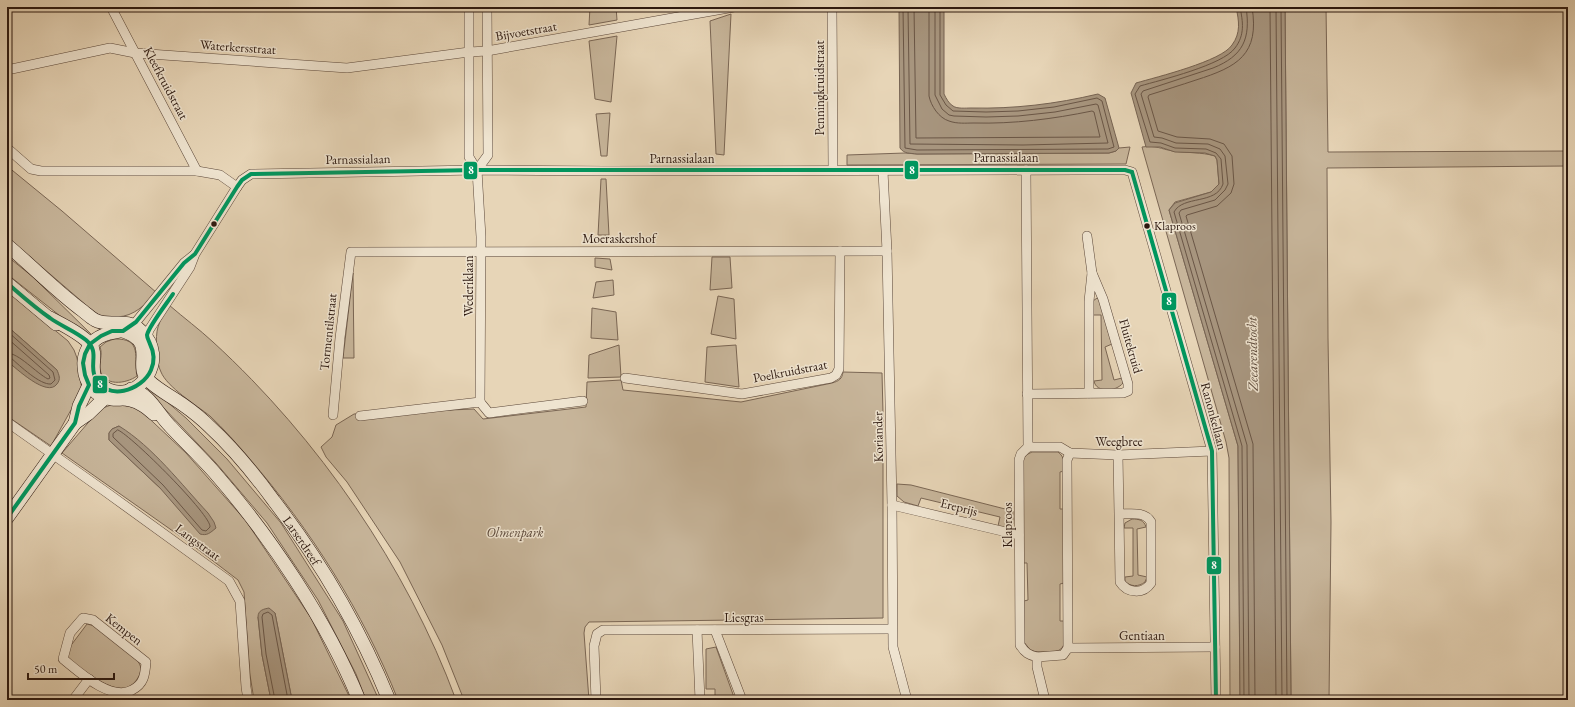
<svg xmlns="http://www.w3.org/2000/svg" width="1575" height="707" viewBox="0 0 1575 707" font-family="'EB Garamond',serif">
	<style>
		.green { fill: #c7b59a; stroke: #7a6654; fill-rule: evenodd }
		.water { fill: #a7957e; stroke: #766352 }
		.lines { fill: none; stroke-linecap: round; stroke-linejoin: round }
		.shore { stroke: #6a5646; stroke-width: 1 }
		.street-casing { stroke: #5b4739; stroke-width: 10 }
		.secondary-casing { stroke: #2c180f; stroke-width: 14 }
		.street { stroke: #efe4d0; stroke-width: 9 }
		.secondary { stroke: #efe4d0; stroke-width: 13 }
		.bus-1-casing { stroke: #efe4d0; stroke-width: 7 }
		.bus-1 { stroke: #00965e; stroke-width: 4 }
		.bus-dot { fill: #2c180f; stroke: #efe4d0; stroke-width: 1.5 }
		.labels { text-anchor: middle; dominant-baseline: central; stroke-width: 3; stroke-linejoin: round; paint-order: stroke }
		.bus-label { font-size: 12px; fill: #2c180f; stroke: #efe4d0; text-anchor: start }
		.street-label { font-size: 13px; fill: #2c180f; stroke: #efe4d0 }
		.park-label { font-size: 13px; font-style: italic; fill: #5a4739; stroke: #efe4d0 }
		.water-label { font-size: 14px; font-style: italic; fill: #5d4a3b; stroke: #efe4d0 }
		.line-badge { stroke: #efe4d0; stroke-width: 1.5 }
		.badge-label { font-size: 11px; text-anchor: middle; font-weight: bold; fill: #fff }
	</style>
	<rect width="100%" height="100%" fill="#e7d5b7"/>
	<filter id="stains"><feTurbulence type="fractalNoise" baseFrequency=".005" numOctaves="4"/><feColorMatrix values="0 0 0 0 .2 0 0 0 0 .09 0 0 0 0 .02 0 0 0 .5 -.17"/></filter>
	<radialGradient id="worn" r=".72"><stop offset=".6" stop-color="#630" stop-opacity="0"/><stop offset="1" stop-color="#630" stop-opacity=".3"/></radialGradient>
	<!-- green -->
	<g class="green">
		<polygon points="590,7 616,7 617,20 589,25"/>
		<polygon points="1285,7 1326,7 1328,152 1568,151 1568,166 1327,168 1328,338 1331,522 1329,700 1291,700"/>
		<polygon points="731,14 724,155 716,154 710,21"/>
		<polygon points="617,36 611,102 595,99 589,41"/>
		<polygon points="610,113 607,156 601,156 596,114"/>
		<polygon points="1130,147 1126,164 847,165 847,155 905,153 917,154 1109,153 1116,151 1119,148"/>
		<path d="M1142 147C1157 145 1160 149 1173 151 1188 153 1201 152 1215 156L1217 160 1219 184 1211 192 1175 202 1169 210 1238 446 1240 700H1230L1229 458 1226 442Z"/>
		<path d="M7 166 62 211 157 293C144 305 135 316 117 317 105 318 103 318 93 311L7 237Z"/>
		<polygon points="601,179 606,179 609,235 598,235"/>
		<polygon points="7,256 33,277 92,335 88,338 7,274"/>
		<polygon points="712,257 730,257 732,288 710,290"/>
		<polygon points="595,258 610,259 612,270 595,267"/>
		<polygon points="353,273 354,358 343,358"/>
		<polygon points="613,280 614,295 593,298 596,282"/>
		<polygon points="7,291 68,341 74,350 77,358 82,390 51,446 7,416 7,361 37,383 57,370 7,326"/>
		<polygon points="718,296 734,299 736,339 711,334"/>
		<path d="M1097 298 1099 299 1112 344 1105 347 1114 380 1122 378 1123 383C1116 392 1096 393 1094 381L1102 380 1101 315H1093V301Z"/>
		<path d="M169 305C184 318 199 329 213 342 318 438 407 567 456 700H398C363 612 311 530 249 458 237 444 224 429 210 416 196 405 167 387 161 372 156 363 155 336 158 327 160 319 166 312 169 305Z"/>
		<polygon points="592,308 616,312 618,340 591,338"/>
		<path d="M114 339C144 338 133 359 137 376 126 384 103 387 100 369 99 361 103 355 100 347L106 342Z"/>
		<polygon points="619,345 621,377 588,378 589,355"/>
		<polygon points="736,345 739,387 705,382 707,347"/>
		<path d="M843 372 882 373 883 413V618L589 622 585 627 584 633 589 700H464L442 645 400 562 347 482 326 457 321 447 332 437 336 425 354 414 474 409 483 419 586 407 587 382 621 380 623 390 741 402 832 383C839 381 842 379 843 372Z"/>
		<polygon points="147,385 186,418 227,459 281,523 343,621 379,700 366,700 356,674 318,600 267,523 216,463 145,388"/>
		<path d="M111 405H122L138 408 186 453 246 521 311 618 351 700H292L275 613 258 617 262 655 271 700H254L250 675 244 592 238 580 187 541 62 453 100 409ZM119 426 160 488 109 440V433L112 429Z"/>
		<path d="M1032 452H1058C1065 457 1064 464 1064 471L1060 472V509H1064V583L1060 584V621H1064C1064 635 1070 652 1050 652 1043 652 1037 652 1031 651L1024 642V601L1028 600 1027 563H1023V460L1026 455Z"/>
		<polygon points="897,484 911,485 1013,511 1013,524 1004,528 998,526 1000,517 921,498 918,506 904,502 897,496"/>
		<path d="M1132 519C1139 519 1144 520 1146 527L1137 529 1138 575 1147 577 1145 582C1139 587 1130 587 1125 581V577L1133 576V528H1124L1125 523Z"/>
		<path d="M87 624 95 626 135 657C140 664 143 668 139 676 126 701 101 682 86 672 79 667 71 662 63 656Z"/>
		<polygon points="716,647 735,700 715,700 715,689 706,689 706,649"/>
	</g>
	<!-- water -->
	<g class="water">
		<path d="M899 7H944V94C946 98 949 104 953 106 957 109 966 108 971 108 1014 109 1056 104 1098 94L1105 98 1119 148 1116 151 1109 153 917 154C910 153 904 154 900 148Z"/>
		<path d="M1236 7H1285L1291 700H1240L1238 446 1169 210 1175 203 1211 192 1219 184 1217 160 1215 156 1205 153 1175 152 1160 147H1146L1131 93 1136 83C1157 77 1222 61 1232 45 1241 33 1239 21 1236 7Z"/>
		<path d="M7 326 57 370C59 375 61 379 57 384 47 398 16 368 7 361Z"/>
		<path d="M119 426C153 447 181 484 208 513L214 522 216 528C210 533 207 536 200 534L160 488 109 440V433L112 429Z"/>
		<path d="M269 608 275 613 292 700H271L262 655 258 617C258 610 264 609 269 608Z"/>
	</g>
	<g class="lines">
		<!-- shore -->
		<g class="shore">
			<polyline points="903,7 905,148 917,150 1108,149 1114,147 1102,101 1097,98 1054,107 1018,111 986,112 953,111 946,105 940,95 940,7"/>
			<polyline points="908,7 910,144 1023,145 1108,143 1098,105 1096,104 1055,112 1018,116 986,117 954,116 949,115 942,109 935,95 935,7"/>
			<path d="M914 7 916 138 1100 137 1094 112 1092 111C1053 119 1014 124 974 123 966 123 957 124 949 121 939 118 931 106 929 96V7"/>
			<path d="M1240 7C1243 22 1245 35 1235 48 1223 65 1161 80 1140 86L1135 94 1150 142 1161 143 1175 148 1206 149 1216 153 1221 159 1223 184C1216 205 1183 195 1174 212L1242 446 1244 700"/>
			<path d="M1246 7C1251 39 1243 56 1213 68L1143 91 1141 94 1154 137 1162 138 1176 143 1208 144 1220 149 1225 156 1228 184 1225 190 1215 200 1181 210 1179 213 1247 445 1249 700"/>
			<path d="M1252 7C1260 55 1237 67 1196 80 1181 85 1165 90 1149 95L1148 97 1158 131 1177 137 1210 139 1224 144 1232 156 1234 184 1231 193 1217 206 1187 215 1186 216 1253 444 1255 700"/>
			<polyline points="1270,7 1276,700"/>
			<polyline points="1276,7 1282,700"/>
			<polyline points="1281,7 1287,700"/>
			<path d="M7 331 53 372 55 380 51 384C40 385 20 366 11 358H7"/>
			<path d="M7 338 49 375 50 378 48 379C36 373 19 353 7 353"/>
			<path d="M118 430C132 436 212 516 210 527L206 531 202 530 163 485 113 437V434Z"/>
			<polyline points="275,700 266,654 262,617 263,614 268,612 272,615 288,700"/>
		</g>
		<defs>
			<g id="street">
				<polyline points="111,7 197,171"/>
				<polyline points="469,7 469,157 477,170 481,237 480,402"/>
				<polyline points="832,7 833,170"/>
				<polyline points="7,70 110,48 135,53 347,68 469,52 487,51 734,7"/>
				<polyline points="7,148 31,169 41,171 197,171 220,175 237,187"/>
				<polyline points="477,170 488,155 487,7"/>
				<path d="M1026 170 1028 447 1021 454 1019 460 1020 645C1025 653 1029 655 1037 657V667L1045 700"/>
				<polyline points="883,171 887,251 892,505 893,647 907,700"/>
				<polyline points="1087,236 1092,273"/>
				<polyline points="132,325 136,322 184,263 194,255"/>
				<polyline points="147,337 149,330 190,267 195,254 237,187 242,180 251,174 477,170 603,171 1077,170 1125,170 1132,172 1212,451 1216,700"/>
				<polyline points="625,378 742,394 831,378 836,375 839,369 840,251"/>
				<polyline points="1027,394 1123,393 1128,391 1128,384 1103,299 1092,273 1089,301 1089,394"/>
				<polyline points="333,415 340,338 351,252 887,251"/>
				<polyline points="360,416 480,402 489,413 583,401"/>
				<polyline points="7,422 106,492 229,581 240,601 246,687 248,700"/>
				<polyline points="1028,447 1060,447 1070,453 1118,455 1212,451"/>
				<path d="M1118 455 1119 514C1131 514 1145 511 1151 522V583C1143 595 1127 593 1120 582L1119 514"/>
				<polyline points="892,505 1019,535"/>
				<path d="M83 618 93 620 146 662C145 675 144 684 132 690 111 702 78 671 63 659L70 633Z"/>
				<polyline points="697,630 700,700"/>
				<polyline points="715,630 742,700"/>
				<polyline points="1068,648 1215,647"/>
				<polyline points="1037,657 1063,655 1068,648 1067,460 1070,453"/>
				<polyline points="73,700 89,679"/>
				<polyline points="596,700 594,646 597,634 603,630 892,629"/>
			</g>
			<g id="secondary">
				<path d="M7 245C33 267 56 291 83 311 87 314 91 318 95 320 110 328 126 316 141 331 170 358 140 403 109 390 82 378 100 358 91 345 82 334 63 325 50 318"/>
				<polyline points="7,283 56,324"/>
				<path d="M127 328C119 334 107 330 95 340 87 346 83 357 84 367 85 383 95 397 112 399 118 400 124 398 130 400 140 402 147 408 154 414"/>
				<path id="s1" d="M123 331C158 342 133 365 148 380 158 390 171 396 182 404 192 411 202 419 210 427 234 449 255 475 274 501 321 562 360 629 389 700"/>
				<path d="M131 389C150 394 157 413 170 426 184 441 200 456 214 472 270 536 327 621 359 700"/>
				<polyline points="75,423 79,406 89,385"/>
				<polyline points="7,518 75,423 88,414 111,392"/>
			</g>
		</defs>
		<!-- street casing -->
		<use href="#street" class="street-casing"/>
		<!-- secondary casing -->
		<use href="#secondary" class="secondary-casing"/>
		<!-- street -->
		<use href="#street" class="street"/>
		<!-- secondary -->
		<use href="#secondary" class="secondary"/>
		<defs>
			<g id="bus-1">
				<polyline points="1132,172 1212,451 1216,700"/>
				<path d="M7 283C21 295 34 307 50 318 61 326 75 331 86 340 100 352 89 363 95 377 106 402 142 391 151 370 155 361 154 352 150 344 149 341 147 338 147 335 149 326 167 303 173 294"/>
				<polyline points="7,518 75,423 79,406 89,385 85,375 83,363 85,354 90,344 101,336 112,331 123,331 136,322 184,263 195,254 237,187 242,180 251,174 477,170 1125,170 1132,172"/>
			</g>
		</defs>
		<!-- bus-1 casing -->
		<use href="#bus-1" class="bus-1-casing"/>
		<!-- bus-1 -->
		<use href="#bus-1" class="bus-1"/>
	</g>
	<!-- markers -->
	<g class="bus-dot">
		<circle cx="214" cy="224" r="3.5"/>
		<circle cx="1147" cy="226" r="3.5"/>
	</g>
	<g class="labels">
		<!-- bus labels -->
		<g class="bus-label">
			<text x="1154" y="226">Klaproos</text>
		</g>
		<!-- street labels -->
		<g class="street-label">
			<text transform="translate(526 31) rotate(-10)">Bijvoetstraat</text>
			<text transform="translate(238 47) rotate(4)">Waterkersstraat</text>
			<text transform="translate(166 83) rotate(62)">Kleefkruidstraat</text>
			<text transform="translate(819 88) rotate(-90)">Penningkruidstraat</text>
			<text x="1006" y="157">Parnassialaan</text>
			<text x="682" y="158">Parnassialaan</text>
			<text transform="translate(358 159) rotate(-1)">Parnassialaan</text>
			<text x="619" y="238">Moeraskershof</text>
			<text transform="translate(468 286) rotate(-90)">Wederiklaan</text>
			<text transform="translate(328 332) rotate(-84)">Tormentilstraat</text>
			<text transform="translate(1131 346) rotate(74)">Fluitekruid</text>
			<text transform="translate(790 371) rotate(-11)">Poelkruidstraat</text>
			<text transform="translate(1214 416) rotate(75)">Ranonkellaan</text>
			<text transform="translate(878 437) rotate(-91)">Koriander</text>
			<text x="1119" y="441">Weegbree</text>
			<text transform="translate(959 507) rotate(14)">Ereprijs</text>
			<text transform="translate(1007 525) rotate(-90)">Klaproos</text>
			<text stroke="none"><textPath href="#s1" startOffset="285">Larserdreef</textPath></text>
			<text transform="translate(198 542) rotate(36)">Langstraat</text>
			<text x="744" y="617">Liesgras</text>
			<text transform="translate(124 629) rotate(38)">Kempen</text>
			<text x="1142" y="635">Gentiaan</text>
		</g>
		<!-- park labels -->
		<g class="park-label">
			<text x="515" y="532">Olmenpark</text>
		</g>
		<!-- water labels -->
		<g class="water-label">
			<text transform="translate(1252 354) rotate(-91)">Zeearendtocht</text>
		</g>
	</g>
	<g class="line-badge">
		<rect x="904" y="160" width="15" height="20" rx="4" fill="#00965e"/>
		<rect x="463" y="161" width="15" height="19" rx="4" fill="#00965e"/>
		<rect x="1161" y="292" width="16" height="19" rx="4" fill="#00965e"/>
		<rect x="92" y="375" width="16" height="19" rx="4" fill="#00965e"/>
		<rect x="1206" y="556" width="16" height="19" rx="4" fill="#00965e"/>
	</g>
	<g class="badge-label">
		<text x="912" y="174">8</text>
		<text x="471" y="174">8</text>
		<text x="1169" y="305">8</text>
		<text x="100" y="388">8</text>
		<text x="1214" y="569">8</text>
	</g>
	<!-- margin -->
	<rect width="1575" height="707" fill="none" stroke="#e7d5b7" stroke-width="24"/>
	<rect x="8" y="8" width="1559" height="691" fill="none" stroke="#2c180f" stroke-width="2"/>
	<rect x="12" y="12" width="1551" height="683" fill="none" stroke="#2c180f"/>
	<!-- scale -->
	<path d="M28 673v6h86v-6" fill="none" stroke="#2c180f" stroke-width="2"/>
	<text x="34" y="673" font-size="12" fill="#2c180f" stroke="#efe4d0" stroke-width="3" paint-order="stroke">50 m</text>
	<rect width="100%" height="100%" filter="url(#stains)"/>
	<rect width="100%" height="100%" fill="url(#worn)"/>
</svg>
